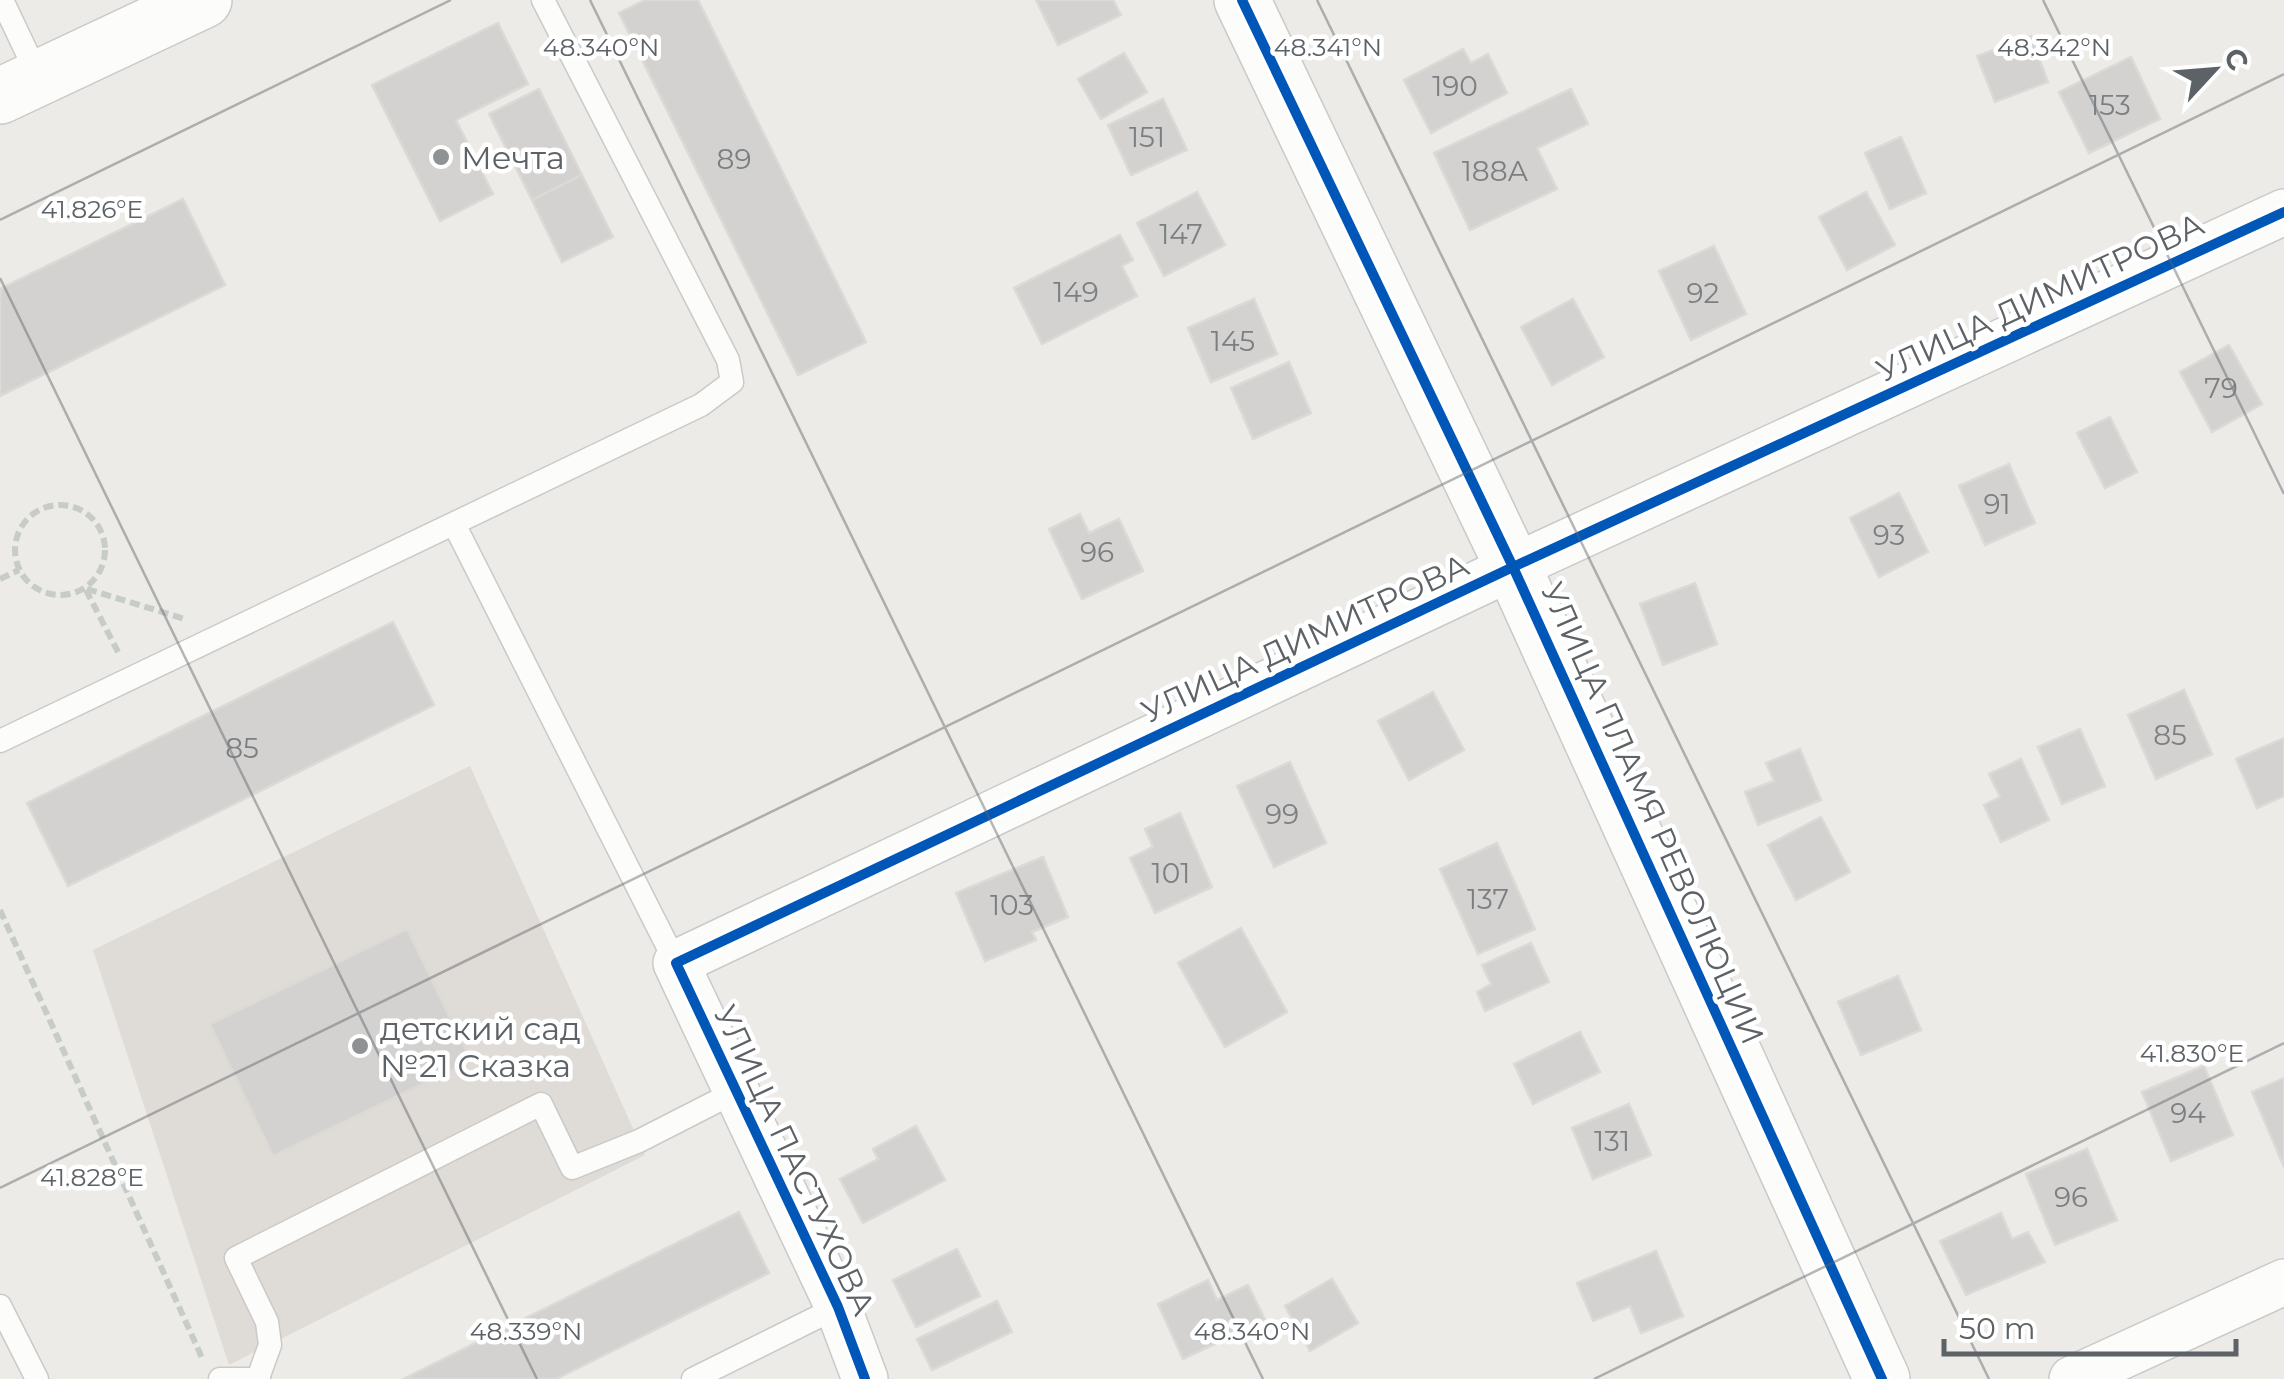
<svg xmlns="http://www.w3.org/2000/svg" width="2284" height="1379" viewBox="0 0 2284 1379" font-family="Montserrat,sans-serif">
	<style>
		.education { fill: #dfdbd7 }
		.building { fill: #d3d2d0; stroke: #dcdad6; stroke-width: 2.5 }
		.lines { fill: none; stroke-linecap: round; stroke-linejoin: round }
		.lane-casing { stroke: #c9cac9; stroke-width: 25 }
		.street-casing { stroke: #c9cac9; stroke-width: 48 }
		.secondary-casing { stroke: #c9cac9; stroke-width: 58 }
		.path { stroke: #c7ccc8; stroke-width: 6; stroke-dasharray: 10 5; stroke-linecap: butt }
		.lane { stroke: #fcfcfb; stroke-width: 22 }
		.street { stroke: #fcfcfb; stroke-width: 45 }
		.secondary { stroke: #fcfcfb; stroke-width: 55 }
		.cycleway-casing { stroke: #fff; stroke-width: 16 }
		.cycleway { stroke: #0057b8; stroke-width: 10 }
		.ticks { fill: none; stroke: #5d6266; stroke-width: 2.5; stroke-opacity: 0.45 }
		.poi-dot { fill: #8f9293; stroke: #fff; stroke-width: 4 }
		.labels { text-anchor: middle; dominant-baseline: central; stroke-width: 9; stroke-linejoin: round; paint-order: stroke }
		.number-label { font-size: 28px; fill: #7c7f82 }
		.poi-label { font-size: 32px; fill: #5d6266; stroke: #fff; text-anchor: start }
		.street-label { font-size: 32px; fill: #5d6266; stroke: #fff }
		.ticks-label { font-size: 25px; text-anchor: middle; fill: #5d6266; stroke: #fff; stroke-width: 9; stroke-linejoin: round; paint-order: stroke }
	</style>
	<rect width="100%" height="100%" fill="#edebe7"/>
	<!-- education -->
	<polygon class="education" points="470,766 645,1155 229,1365 93,950"/>
	<!-- building -->
	<g class="building">
		<polygon points="645,0 698,0 866,342 798,375 619,13"/>
		<polygon points="1036,0 1113,0 1121,15 1058,45"/>
		<polygon points="498,23 528,84 456,120 493,194 440,221 372,85"/>
		<polygon points="2031,36 2048,82 1995,102 1977,56"/>
		<polygon points="1463,49 1471,63 1488,54 1507,93 1431,133 1404,80"/>
		<polygon points="1124,53 1147,92 1101,119 1078,79"/>
		<polygon points="2131,57 2160,119 2089,153 2059,92"/>
		<polygon points="539,89 582,175 532,200 489,114"/>
		<polygon points="1571,89 1588,124 1537,148 1557,189 1470,230 1434,153"/>
		<polygon points="1163,99 1187,150 1131,175 1108,125"/>
		<polygon points="1901,137 1926,193 1890,209 1865,153"/>
		<polygon points="582,175 613,237 562,262 532,200"/>
		<polygon points="1197,192 1225,245 1164,276 1137,223"/>
		<polygon points="1866,192 1895,245 1847,270 1819,217"/>
		<polygon points="183,199 225,285 0,396 0,289"/>
		<polygon points="1120,235 1133,260 1122,266 1137,296 1042,344 1014,288"/>
		<polygon points="1714,246 1746,314 1691,340 1659,271"/>
		<polygon points="1254,299 1277,354 1211,382 1188,328"/>
		<polygon points="1573,299 1604,357 1552,385 1521,327"/>
		<polygon points="2229,345 2262,404 2212,432 2180,372"/>
		<polygon points="1289,362 1311,413 1253,439 1231,388"/>
		<polygon points="2110,417 2137,472 2105,488 2077,433"/>
		<polygon points="2009,464 2035,523 1985,545 1959,486"/>
		<polygon points="1899,493 1928,552 1879,577 1850,518"/>
		<polygon points="1080,514 1089,533 1119,519 1143,571 1082,599 1049,529"/>
		<polygon points="1695,583 1717,644 1663,665 1640,604"/>
		<polygon points="393,622 434,705 68,886 27,803"/>
		<polygon points="2184,690 2212,754 2156,779 2128,715"/>
		<polygon points="1433,692 1464,750 1409,780 1378,721"/>
		<polygon points="2080,729 2105,786 2062,804 2038,747"/>
		<polygon points="2284,738 2284,796 2257,808 2236,759"/>
		<polygon points="1800,749 1821,800 1758,825 1745,792 1774,781 1766,763"/>
		<polygon points="2021,759 2049,820 2001,842 1984,805 2000,797 1989,774"/>
		<polygon points="1290,762 1326,843 1274,867 1237,786"/>
		<polygon points="1180,813 1212,887 1155,913 1130,858 1153,847 1145,829"/>
		<polygon points="1821,817 1850,872 1796,900 1768,845"/>
		<polygon points="1497,843 1535,929 1478,954 1440,869"/>
		<polygon points="1043,857 1068,917 1032,932 1036,940 985,961 956,893"/>
		<polygon points="1241,928 1287,1012 1225,1047 1178,963"/>
		<polygon points="407,929 471,1061 273,1156 210,1024"/>
		<polygon points="1531,943 1549,982 1485,1011 1477,992 1491,984 1482,965"/>
		<polygon points="1898,976 1921,1030 1861,1055 1838,1002"/>
		<polygon points="1580,1032 1600,1072 1533,1104 1514,1064"/>
		<polygon points="2204,1066 2233,1135 2171,1161 2142,1092"/>
		<polygon points="2284,1078 2284,1167 2252,1092"/>
		<polygon points="1629,1104 1651,1155 1593,1179 1572,1128"/>
		<polygon points="916,1126 945,1180 863,1223 840,1179 878,1159 873,1149"/>
		<polygon points="2087,1149 2117,1220 2055,1245 2026,1174"/>
		<polygon points="739,1212 769,1273 556,1379 403,1379"/>
		<polygon points="2001,1213 2012,1239 2028,1232 2045,1262 1966,1295 1940,1241"/>
		<polygon points="957,1249 980,1296 916,1327 893,1280"/>
		<polygon points="1656,1251 1683,1316 1641,1333 1630,1306 1593,1321 1577,1283"/>
		<polygon points="1332,1279 1358,1323 1310,1351 1285,1306"/>
		<polygon points="1208,1280 1217,1300 1248,1285 1265,1320 1183,1359 1158,1304"/>
		<polygon points="997,1301 1012,1332 932,1370 917,1339"/>
	</g>
	<g class="lines">
		<defs>
			<g id="lane">
				<polyline points="2,0 39,78"/>
				<polyline points="454,524 676,963"/>
				<polyline points="0,741 701,405 732,382 728,360 543,0"/>
				<polyline points="0,1306 37,1379"/>
				<polyline points="258,1378 270,1345 267,1322 236,1258 541,1104 572,1168 639,1141 735,1092"/>
				<polyline points="220,1379 259,1379"/>
				<polyline points="693,1379 838,1307"/>
			</g>
			<g id="street">
				<polyline points="865,1379 838,1307 676,963 1513,567 2284,212"/>
				<polyline points="2072,1379 2284,1282"/>
			</g>
			<g id="secondary">
				<polyline points="1242,0 1513,567 1882,1379"/>
				<polyline points="0,96 204,0"/>
			</g>
		</defs>
		<!-- lane casing -->
		<use href="#lane" class="lane-casing"/>
		<!-- street casing -->
		<use href="#street" class="street-casing"/>
		<!-- secondary casing -->
		<use href="#secondary" class="secondary-casing"/>
		<!-- path -->
		<g class="path">
			<circle cx="60" cy="550" r="45"/>
			<polyline points="0,579 19,570"/>
			<polyline points="87,589 185,619"/>
			<polyline points="86,590 119,654"/>
			<polyline points="0,910 203,1360"/>
		</g>
		<!-- lane -->
		<use href="#lane" class="lane"/>
		<!-- street -->
		<use href="#street" class="street"/>
		<!-- secondary -->
		<use href="#secondary" class="secondary"/>
		<defs>
			<g id="cycleway">
				<polyline points="1242,0 1513,567 1882,1379"/>
				<polyline points="865,1379 838,1307 676,963 1513,567 2284,212"/>
			</g>
		</defs>
		<!-- cycleway casing -->
		<use href="#cycleway" class="cycleway-casing"/>
		<!-- cycleway -->
		<use href="#cycleway" class="cycleway"/>
	</g>
	<!-- ticks -->
	<path class="ticks" d="M590 0 1263 1379M1317 0 1989 1379M2043 0 2284 494M0 220 451 0M0 278 537 1379M0 1188 2284 74M1594 1379 2284 1043"/>
	<!-- markers -->
	<g class="poi-dot">
		<circle cx="441" cy="157" r="10"/>
		<circle cx="360" cy="1046" r="10"/>
	</g>
	<g class="labels">
		<!-- number labels -->
		<g class="number-label">
			<text x="1455" y="86">190</text>
			<text x="2110" y="105">153</text>
			<text x="1147" y="137">151</text>
			<text x="734" y="159">89</text>
			<text x="1495" y="171">188А</text>
			<text x="1181" y="234">147</text>
			<text x="1076" y="292">149</text>
			<text x="1703" y="293">92</text>
			<text x="1233" y="341">145</text>
			<text x="2221" y="388">79</text>
			<text x="1997" y="504">91</text>
			<text x="1889" y="535">93</text>
			<text x="1097" y="552">96</text>
			<text x="2170" y="735">85</text>
			<text x="242" y="748">85</text>
			<text x="1282" y="814">99</text>
			<text x="1171" y="873">101</text>
			<text x="1488" y="899">137</text>
			<text x="1012" y="905">103</text>
			<text x="2188" y="1113">94</text>
			<text x="1612" y="1141">131</text>
			<text x="2071" y="1197">96</text>
		</g>
		<!-- poi labels -->
		<g class="poi-label">
			<text x="461" y="157">Мечта</text>
			<text x="380" y="1028">детский сад<tspan x="380" dy="37">№21 Сказка</tspan></text>
		</g>
		<!-- street labels -->
		<g class="street-label">
			<text transform="translate(2040 297) rotate(-25)">УЛИЦА ДИМИТРОВА</text>
			<text transform="translate(1305 638) rotate(-25)">УЛИЦА ДИМИТРОВА</text>
			<text transform="translate(1653 813) rotate(66)">УЛИЦА ПЛАМЯ РЕВОЛЮЦИИ</text>
			<text transform="translate(795 1160) rotate(65)">УЛИЦА ПАСТУХОВА</text>
		</g>
	</g>
	<g class="ticks-label">
		<text x="601" y="56">48.340°N</text>
		<text x="1328" y="56">48.341°N</text>
		<text x="2054" y="56">48.342°N</text>
		<text x="92" y="218">41.826°E</text>
		<text x="2192" y="1062">41.830°E</text>
		<text x="92" y="1186">41.828°E</text>
		<text x="526" y="1340">48.339°N</text>
		<text x="1252" y="1340">48.340°N</text>
	</g>
	<!-- north arrow -->
	<g transform="translate(2214 70) rotate(64)" stroke="#ffffff" stroke-width="8" paint-order="stroke">
	<path d="M0-8L18 38L0 25L-18 38Z" fill="#5d6266"/>
	<text y="-15" font-size="28" font-weight="bold" text-anchor="middle" fill="#5d6266">С</text>
	</g>
	<!-- scale -->
	<path d="M1944 1339v15h292v-15" fill="none" stroke="#5d6266" stroke-width="5"/>
	<text x="1959" y="1339" font-size="30" fill="#5d6266" stroke="#ffffff" stroke-width="8" paint-order="stroke">50 m</text>
</svg>
